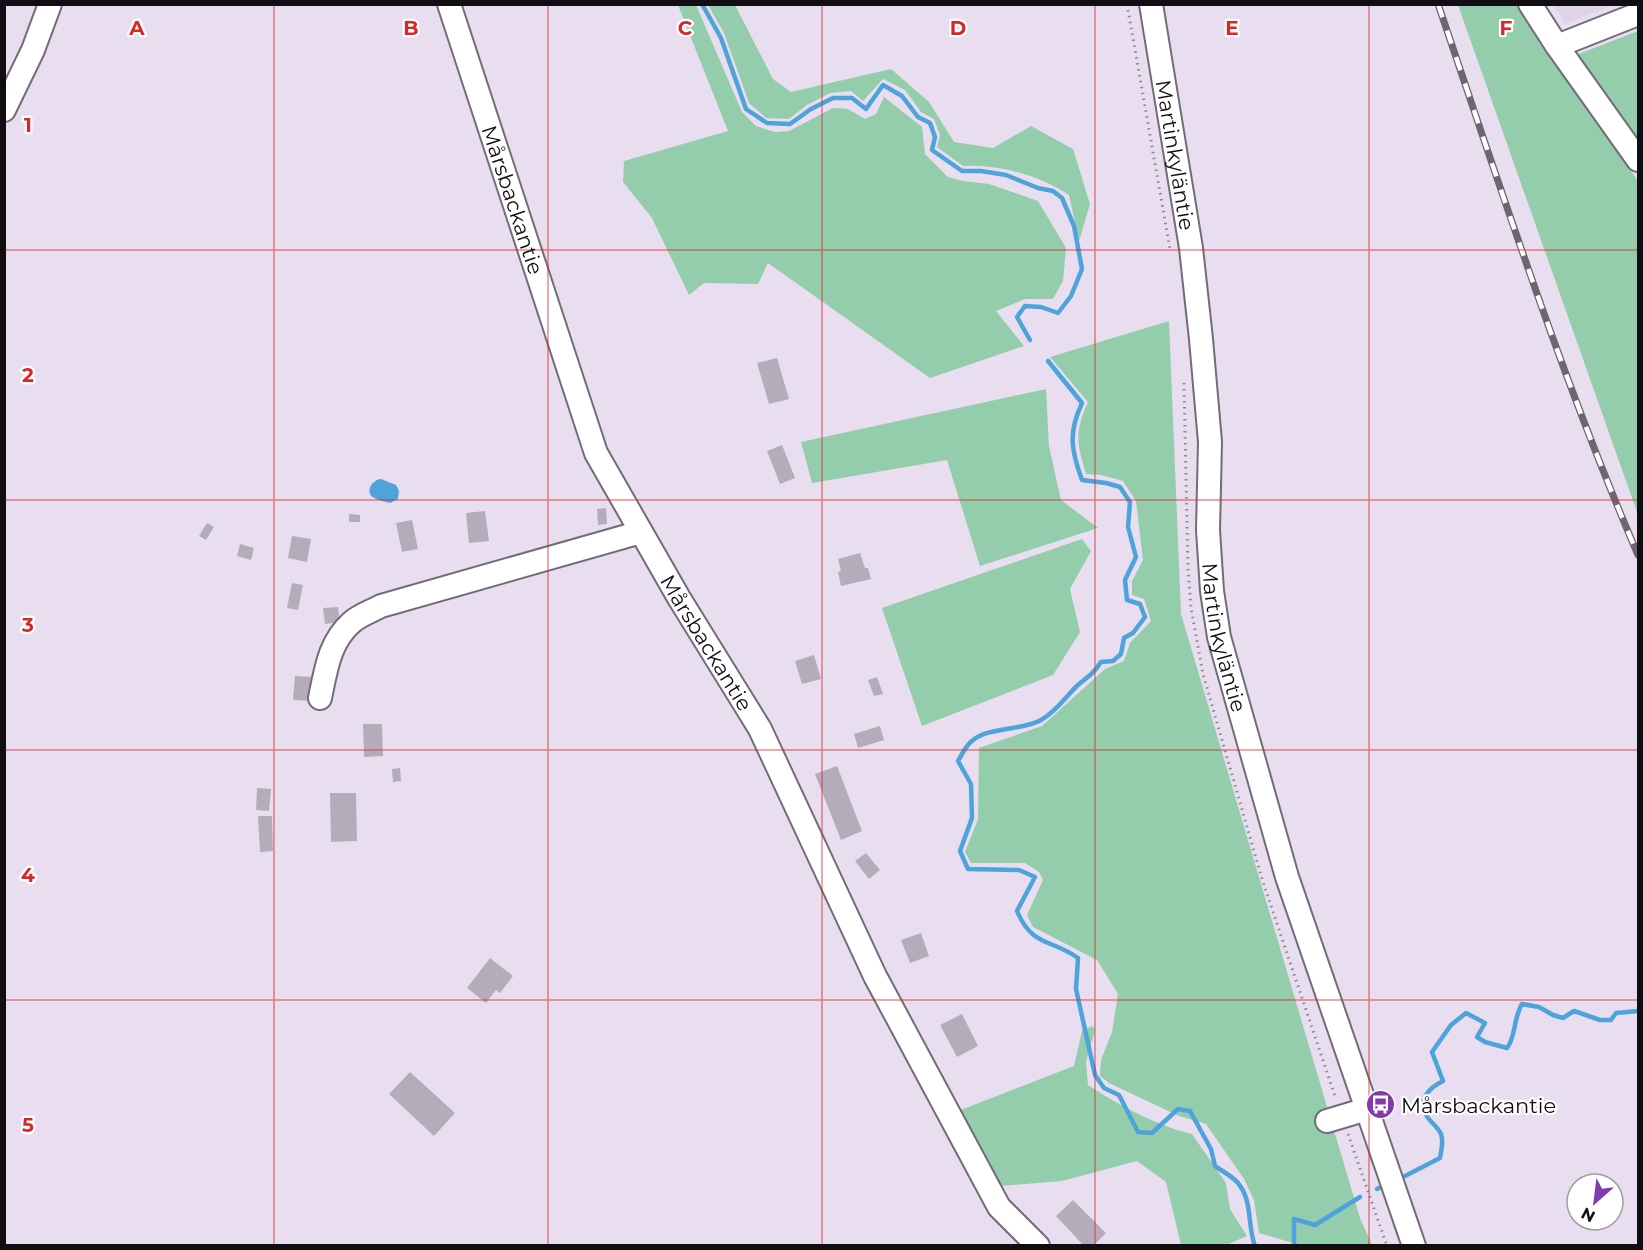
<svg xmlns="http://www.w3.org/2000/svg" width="1643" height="1250" viewBox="0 0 1643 1250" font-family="Montserrat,sans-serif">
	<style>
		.built { fill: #e0d2e9 }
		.green { fill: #94cdab }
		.water { fill: #4da3da }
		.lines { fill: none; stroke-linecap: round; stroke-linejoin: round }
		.stream { stroke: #4da3da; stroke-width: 4.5 }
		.building { fill: #b5acbb }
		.minor-casing { stroke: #746b7a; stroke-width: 26 }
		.path { stroke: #8f8794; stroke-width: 3; stroke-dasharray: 1.5 4.5; stroke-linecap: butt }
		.minor { stroke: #fff; stroke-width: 22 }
		.rail-casing { stroke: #6d6671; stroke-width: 7 }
		.rail { stroke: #fff; stroke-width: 4.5; stroke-dasharray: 14; stroke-linecap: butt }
		.grid { fill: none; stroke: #d62828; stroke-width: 1.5; stroke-opacity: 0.55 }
		.labels { text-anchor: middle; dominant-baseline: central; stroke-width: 4.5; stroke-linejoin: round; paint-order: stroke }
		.street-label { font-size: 21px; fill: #110d13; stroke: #fff }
		.poi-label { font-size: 21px; fill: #110d13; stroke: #fff; text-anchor: start }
		.grid-label { font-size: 20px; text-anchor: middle; font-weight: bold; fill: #d62828; stroke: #fff; stroke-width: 4.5; stroke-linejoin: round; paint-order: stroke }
	</style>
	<rect width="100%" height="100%" fill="#e8deef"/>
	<!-- built -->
	<polygon class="built" points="1553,5 1614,5 1565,24"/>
	<!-- green -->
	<g class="green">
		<polygon points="678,5 696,5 742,112 756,126 775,132 789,131 833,108 848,109 865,119 876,114 884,97 922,127 925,154 948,177 963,181 989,184 1038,201 1066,248 1063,281 1053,299 1025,299 996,311 1024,346 930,378 768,263 758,284 704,283 689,295 652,218 623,182 624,161 728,131"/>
		<path d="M708 5H735L773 79 791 92 891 69 929 102 954 142 993 148 1031 126 1073 149 1090 204 1079 241 1069 195C1039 175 998 164 963 166L937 147 940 135 934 119 921 112 905 90 883 79 863 101 851 91 830 93 807 105 789 119 766 118 749 103 724 33Z"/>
		<polygon points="1458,5 1516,5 1638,181 1638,515"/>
		<polygon points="1638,31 1638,141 1576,55"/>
		<path d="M1169 321 1181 614 1360 1218 1372 1245H1300L1259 1233 1254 1200 1244 1179 1206 1124 1179 1116 1109 1083 1100 1076 1101 1060 1112 1032 1118 994 1097 960 1033 927 1027 915 1043 880 1039 872 1025 863H971L965 852 978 819 979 748 1042 726 1105 669 1124 661 1130 643 1151 621 1144 599 1132 595V581L1143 560 1136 501 1123 481 1101 475 1086 474C1077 443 1074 433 1088 402L1050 357Z"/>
		<polygon points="1046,389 1049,446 1061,500 1098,528 980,566 947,460 812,483 801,442"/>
		<polygon points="1082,539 1091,551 1070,589 1080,632 1053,675 922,726 882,608"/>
		<path d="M1092 1026 1095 1030 1086 1062 1088 1085C1118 1105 1158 1126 1192 1134L1226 1183 1230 1209 1247 1236 1226 1245H1181L1166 1182 1137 1161 1062 1181 1000 1186 958 1111 1074 1066 1082 1031Z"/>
	</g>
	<!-- water -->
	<path class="water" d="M381 479 396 485 399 491 398 499 390 503C385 502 379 500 374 498 364 492 372 480 381 479Z"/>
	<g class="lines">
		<!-- stream -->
		<g class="stream">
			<polyline points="702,4 721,38 746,109 767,123 790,124 811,109 833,98 852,98 866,109 883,85 902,96 918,117 930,123 935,137 932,150 962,171 981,171 1006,175 1038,188 1053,191 1062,198 1074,226 1082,269 1071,296 1058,313 1041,307 1025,306 1017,317 1030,340"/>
			<path d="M1048 361 1082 403C1068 433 1071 450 1082 480L1106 483 1120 487 1130 502 1128 527 1136 557 1125 580 1127 600 1140 604 1145 617 1133 633 1124 638 1121 654 1113 661 1101 662C1093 674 1089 676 1078 685 1066 696 1057 711 1041 720 1020 732 984 725 968 745 964 750 961 756 958 761L971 784 972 818 960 851 968 869 1019 870 1035 877 1017 911C1032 947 1052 939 1078 958L1076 989 1095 1075 1104 1088 1119 1095 1138 1132 1152 1133 1178 1109 1190 1111 1211 1149 1215 1166C1222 1171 1232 1176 1238 1183 1253 1201 1247 1225 1255 1246"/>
			<path d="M1405 1176 1440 1158C1441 1151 1444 1142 1441 1134 1438 1127 1430 1122 1426 1115 1418 1099 1429 1088 1443 1081L1432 1052 1451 1025 1466 1013 1485 1023 1477 1037 1485 1042 1507 1048C1516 1037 1513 1019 1522 1004L1539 1007 1553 1015 1563 1018 1574 1011 1600 1020H1611L1616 1013 1638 1011"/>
			<polyline points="1377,1189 1379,1188"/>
			<polyline points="1294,1246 1294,1219 1315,1225 1360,1197"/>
		</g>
	</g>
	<!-- building -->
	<g class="building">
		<polygon points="777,358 789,399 769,404 757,363"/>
		<polygon points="782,445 795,478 780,484 767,451"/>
		<polygon points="606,508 607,524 598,525 597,509"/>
		<polygon points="485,511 489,541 469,543 466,513"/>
		<polygon points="349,514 360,515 360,522 349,522"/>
		<polygon points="412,520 418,549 402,552 396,523"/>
		<polygon points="207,523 214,527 206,540 199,536"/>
		<polygon points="292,536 311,539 307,562 288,558"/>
		<polygon points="240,544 254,548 251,560 237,556"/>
		<polygon points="860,553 865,568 868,568 871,579 841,586 838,572 841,571 838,559"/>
		<polygon points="292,583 303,585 298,610 287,608"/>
		<polygon points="338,607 340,622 325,624 323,608"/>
		<polygon points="814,655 821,679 802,684 795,661"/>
		<polygon points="295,676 314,677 312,701 293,700"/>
		<polygon points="877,677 883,694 874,696 868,680"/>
		<polygon points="363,724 382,724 383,756 364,757"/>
		<polygon points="880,726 884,740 858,748 854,734"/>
		<polygon points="837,766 862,831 841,840 815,774"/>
		<polygon points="400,768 401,781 393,782 392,769"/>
		<polygon points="257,788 271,789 269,811 256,810"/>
		<polygon points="330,793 356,793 357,841 331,842"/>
		<polygon points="258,816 272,816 273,851 260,852"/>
		<polygon points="866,853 880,870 869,879 855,861"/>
		<polygon points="921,933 929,956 910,963 901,940"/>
		<polygon points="490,958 513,976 500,993 496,990 486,1003 467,988"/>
		<polygon points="962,1014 978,1046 957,1057 940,1025"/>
		<polygon points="410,1072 455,1113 434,1136 389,1094"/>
		<polygon points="1073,1200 1106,1233 1093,1246 1084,1246 1056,1216"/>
	</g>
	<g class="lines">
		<defs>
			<g id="minor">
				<path id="s1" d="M449 4 596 453 679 598 760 729 875 976 999 1207 1038 1246"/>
				<path id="s2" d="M1151 4 1191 248 1201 339 1210 442 1208 530 1212 591 1219 637 1287 877 1414 1246"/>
				<polyline points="1530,4 1557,46 1638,160"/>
				<polyline points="1557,46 1638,14"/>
				<polyline points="4,110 33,50 50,4"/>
				<path d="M320 698C326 670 329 642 352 622 360 615 372 611 381 606L641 532"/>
				<polyline points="1327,1121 1367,1109"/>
			</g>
		</defs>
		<!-- minor casing -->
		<use href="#minor" class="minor-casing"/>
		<!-- path -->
		<g class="path">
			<polyline points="1127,4 1170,249"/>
			<polyline points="1184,383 1188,568 1191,608 1203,674 1262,879 1336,1099"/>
			<polyline points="1348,1134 1387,1246"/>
		</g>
		<!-- minor -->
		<use href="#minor" class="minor"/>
		<defs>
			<path id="rail" d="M1438 4C1501 189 1561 376 1638 555"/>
		</defs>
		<!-- rail casing -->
		<use href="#rail" class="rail-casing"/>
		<!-- rail -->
		<use href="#rail" class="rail"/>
	</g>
	<!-- grid -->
	<path class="grid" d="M274 4V1246M548 4V1246M822 4V1246M1095 4V1246M1369 4V1246M4 250H1638M4 500H1638M4 750H1638M4 1000H1638"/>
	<!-- icons -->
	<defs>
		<symbol id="bus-disc" viewBox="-11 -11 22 22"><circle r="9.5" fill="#823aac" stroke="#fff"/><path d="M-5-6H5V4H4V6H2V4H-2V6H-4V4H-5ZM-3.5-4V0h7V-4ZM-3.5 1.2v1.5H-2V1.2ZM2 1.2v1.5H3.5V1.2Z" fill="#fff"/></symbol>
	</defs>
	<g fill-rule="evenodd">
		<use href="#bus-disc" x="1364" y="1088" width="33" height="33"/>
	</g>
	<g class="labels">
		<!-- street labels -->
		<g class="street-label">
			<text stroke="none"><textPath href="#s2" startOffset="153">Martinkyläntie</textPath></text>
			<text stroke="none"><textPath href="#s1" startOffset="206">Mårsbackantie</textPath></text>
			<text stroke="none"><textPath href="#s2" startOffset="639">Martinkyläntie</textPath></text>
			<text stroke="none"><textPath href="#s1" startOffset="692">Mårsbackantie</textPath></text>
		</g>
		<!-- poi labels -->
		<g class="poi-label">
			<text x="1401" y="1105">Mårsbackantie</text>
		</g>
	</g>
	<g class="grid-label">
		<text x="137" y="35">A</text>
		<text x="411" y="35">B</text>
		<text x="685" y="35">C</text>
		<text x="958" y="35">D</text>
		<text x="1232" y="35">E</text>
		<text x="1506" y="35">F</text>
		<text x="28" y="132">1</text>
		<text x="28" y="382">2</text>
		<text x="28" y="632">3</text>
		<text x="28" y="882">4</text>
		<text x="28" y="1132">5</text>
	</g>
	<!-- border -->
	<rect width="1643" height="1250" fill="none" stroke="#110d13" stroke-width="12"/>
	<!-- north arrow -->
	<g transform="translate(1595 1202) rotate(208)"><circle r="28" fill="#ffffff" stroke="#a09ea1" stroke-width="1.5"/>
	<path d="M0-4.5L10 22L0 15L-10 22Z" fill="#823aac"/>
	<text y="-9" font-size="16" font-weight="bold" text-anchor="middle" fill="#110d13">N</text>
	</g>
</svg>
